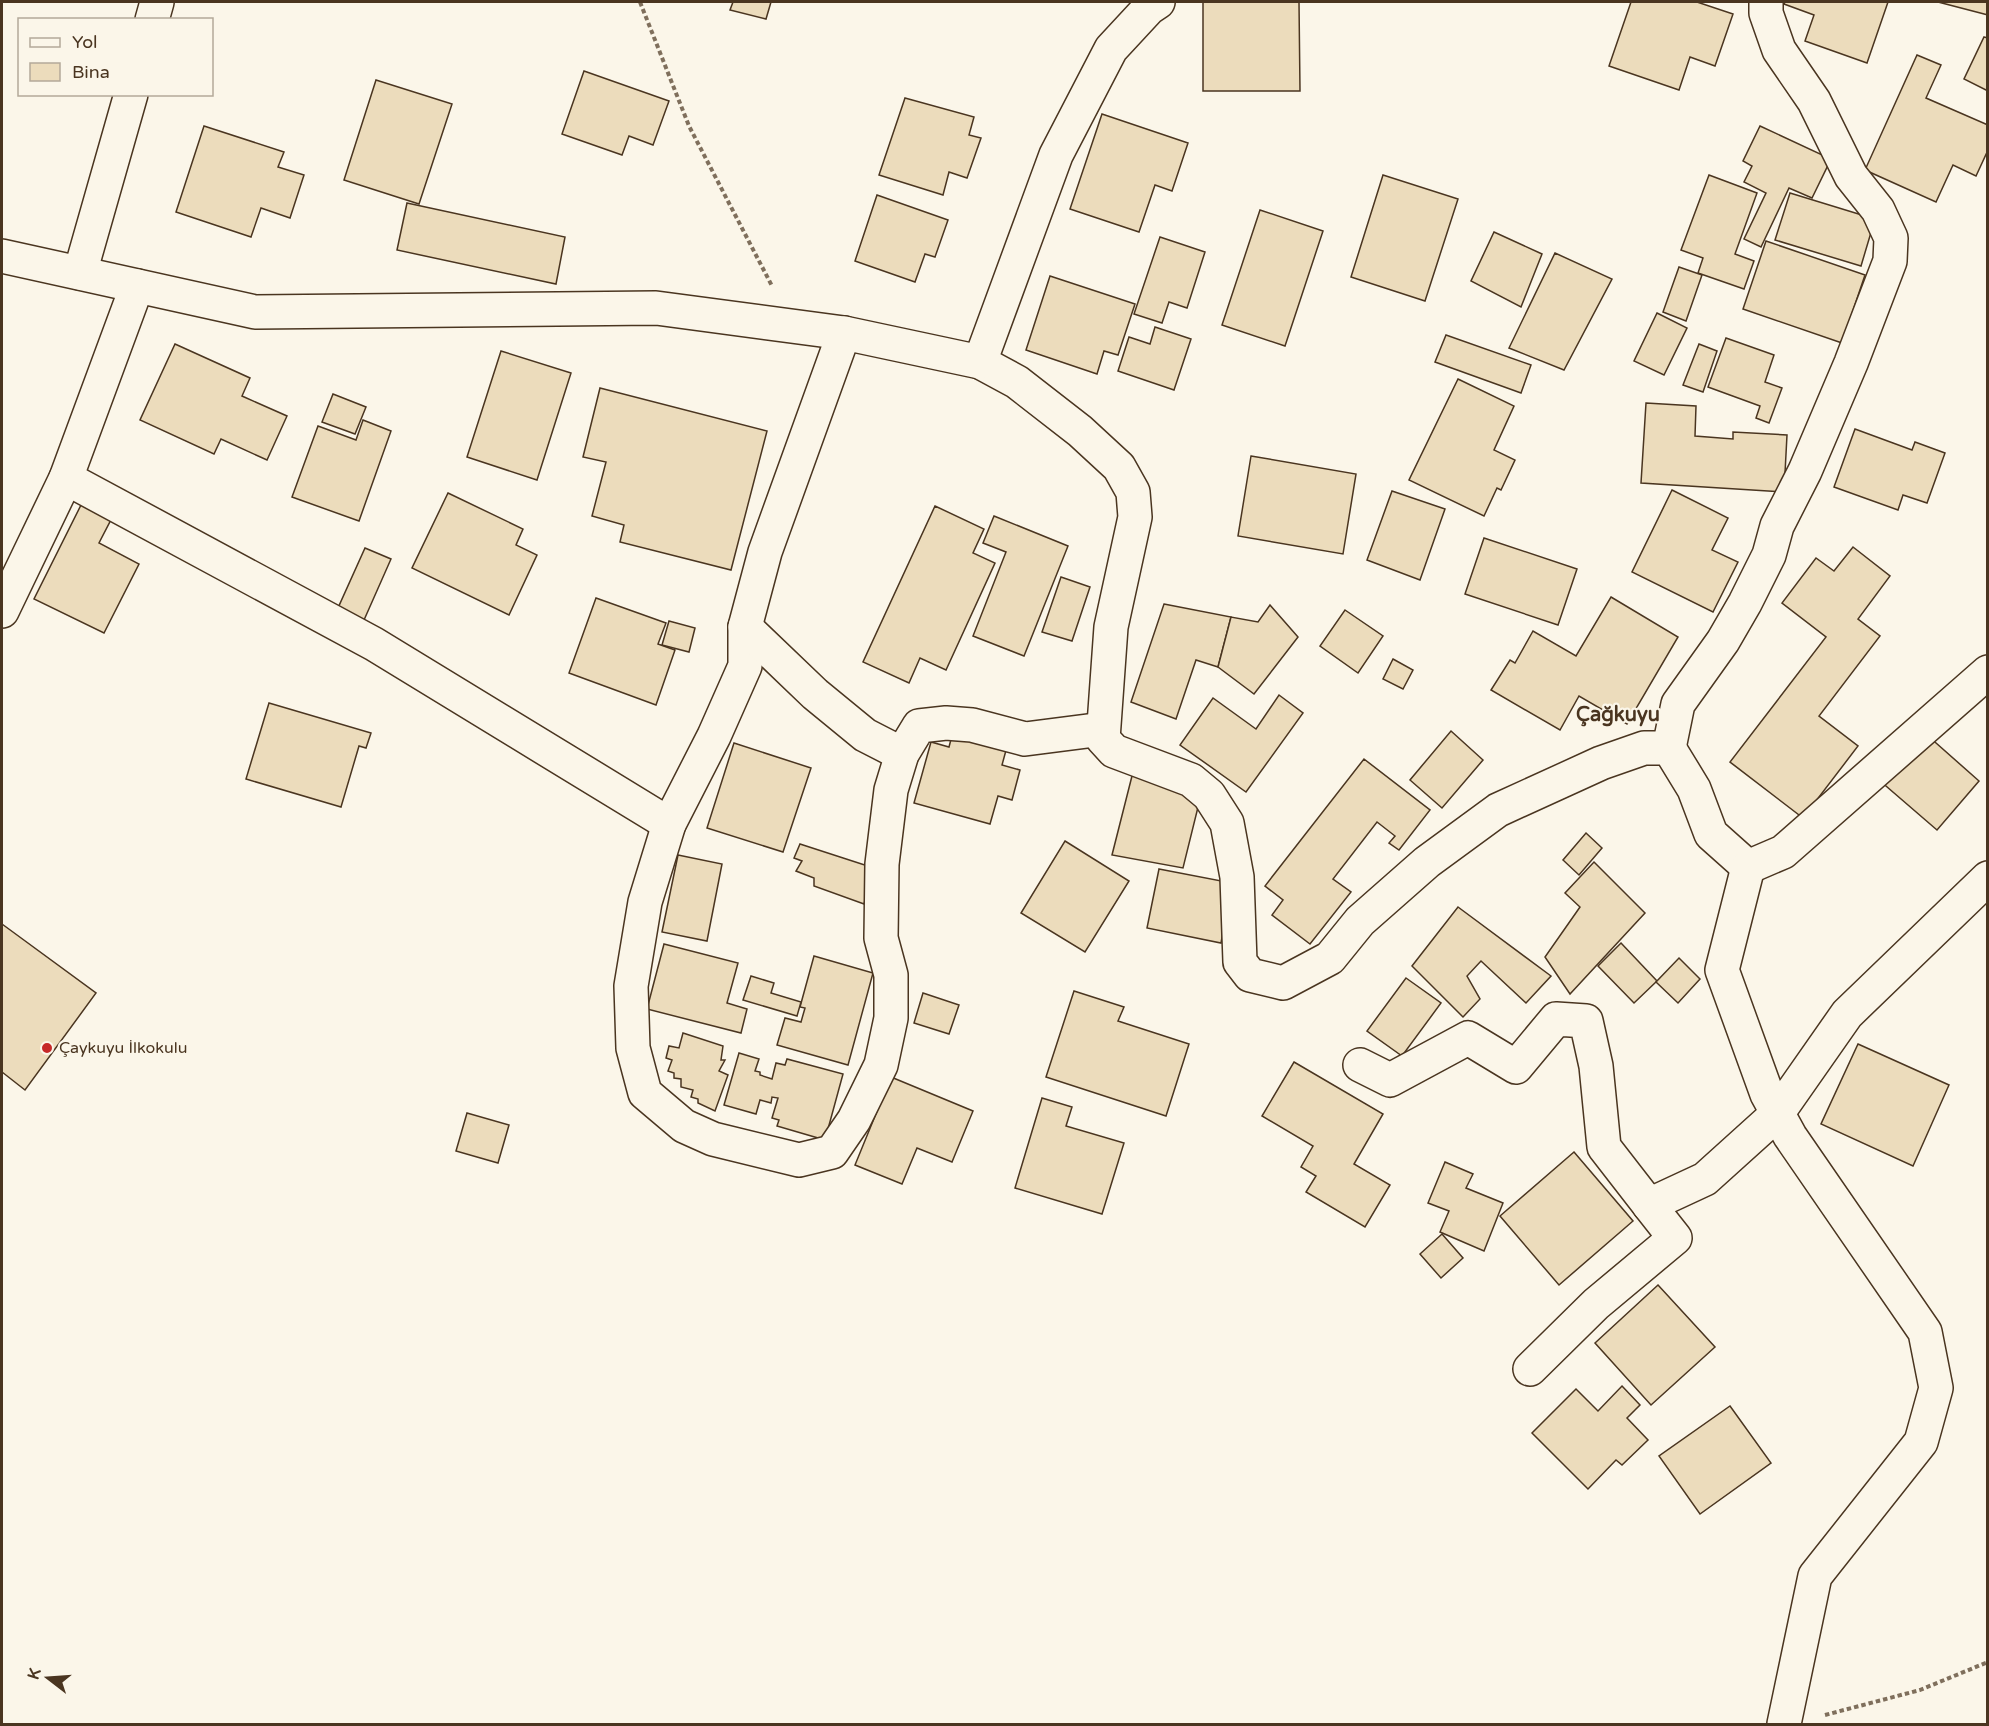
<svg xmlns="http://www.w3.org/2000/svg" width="1989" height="1726" viewBox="0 0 1989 1726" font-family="'Varela Round',sans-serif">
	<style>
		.building { fill: #ecdcbc; stroke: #4a3520; stroke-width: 1.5 }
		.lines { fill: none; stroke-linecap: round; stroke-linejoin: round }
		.minor-casing { stroke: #4a3520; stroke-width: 36 }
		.path { stroke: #7f6f5c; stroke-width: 4; stroke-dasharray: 4.5 3; stroke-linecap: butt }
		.minor { stroke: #fbf6e9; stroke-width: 33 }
		.poi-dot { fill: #c62828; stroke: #fbf6e9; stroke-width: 2 }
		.labels { text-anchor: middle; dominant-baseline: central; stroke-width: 4.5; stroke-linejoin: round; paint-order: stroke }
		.poi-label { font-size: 16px; fill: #4a3520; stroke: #fbf6e9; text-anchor: start }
		.quarter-label { font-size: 20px; font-weight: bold; fill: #4a3520; stroke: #fbf6e9 }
	</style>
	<rect width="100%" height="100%" fill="#fbf6e9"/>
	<!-- building -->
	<g class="building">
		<polygon points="733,2 771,2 766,19 730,10"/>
		<polygon points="1203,2 1299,2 1300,91 1203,91"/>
		<polygon points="1631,2 1697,2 1733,14 1715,66 1690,57 1679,90 1609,66"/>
		<polygon points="1785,2 1888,2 1867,63 1805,41 1814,15 1784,4"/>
		<polygon points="1938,2 1988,2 1988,15"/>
		<polygon points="1984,37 1988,38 1988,91 1964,79"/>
		<polygon points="1917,55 1941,65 1926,98 1988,125 1988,150 1976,176 1953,165 1936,202 1865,170"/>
		<polygon points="584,71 669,101 653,145 629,136 622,155 562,134"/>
		<polygon points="376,80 452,104 419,204 344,180"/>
		<polygon points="905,98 974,117 969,135 981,138 967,178 949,172 943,195 879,175"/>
		<polygon points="1102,114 1188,143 1172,191 1155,185 1139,232 1070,209"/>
		<polygon points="204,126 284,152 278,167 304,175 290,218 261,208 251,237 176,212"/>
		<polygon points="1760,126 1831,159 1812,198 1789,188 1761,247 1744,239 1766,193 1744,182 1752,166 1743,161"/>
		<polygon points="1383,175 1458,199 1425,301 1351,277"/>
		<polygon points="1709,175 1757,193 1735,254 1754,261 1744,289 1698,273 1703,258 1681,250"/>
		<polygon points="1790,193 1875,219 1861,266 1775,240"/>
		<polygon points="877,195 948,220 935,257 925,254 915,282 855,261"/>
		<polygon points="407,203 565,237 556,284 397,250"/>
		<polygon points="1260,210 1323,231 1285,346 1222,325"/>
		<polygon points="1494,232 1542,254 1521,307 1471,281"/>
		<polygon points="1160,237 1205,252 1187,308 1169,302 1162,323 1134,314"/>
		<polygon points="1766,241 1865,275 1842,343 1743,309"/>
		<polygon points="1555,253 1612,279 1564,370 1509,348"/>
		<polygon points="1679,267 1702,275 1686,321 1663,312"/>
		<polygon points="1050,276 1135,304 1118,355 1104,351 1097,374 1026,350"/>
		<polygon points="1657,313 1687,328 1664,375 1634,361"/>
		<polygon points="1155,327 1191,339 1174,390 1118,371 1129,337 1150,344"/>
		<polygon points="1446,335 1531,365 1521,393 1435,362"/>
		<polygon points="1726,338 1774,355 1765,382 1782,388 1769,423 1756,418 1760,406 1708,387"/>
		<polygon points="175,344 250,378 242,396 287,416 267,460 221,439 214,454 140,420"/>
		<polygon points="1699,344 1717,351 1703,392 1683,385"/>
		<polygon points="501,351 571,373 537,480 467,457"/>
		<polygon points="1458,379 1514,406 1494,450 1515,460 1501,490 1497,488 1484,516 1409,480"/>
		<polygon points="600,388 767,431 731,570 620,542 624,525 592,516 606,462 583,457"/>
		<polygon points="333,394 366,407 355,434 322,422"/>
		<polygon points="1646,403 1696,406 1695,436 1733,439 1733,432 1787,435 1784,492 1641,483"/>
		<polygon points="363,420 391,431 359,521 292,497 318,426 356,440"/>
		<polygon points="1855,429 1912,450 1915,442 1945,453 1927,503 1903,495 1898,510 1834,487"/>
		<polygon points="1251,456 1356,474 1343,554 1238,536"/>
		<polygon points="1672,490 1728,518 1712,550 1738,562 1713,612 1632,572"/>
		<polygon points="1392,491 1445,509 1420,580 1367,560"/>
		<polygon points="448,493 523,529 516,545 537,555 509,615 412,568"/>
		<polygon points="86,495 116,510 99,543 139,564 104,633 34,599"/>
		<polygon points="935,506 984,529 973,553 995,563 946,670 920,658 909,683 863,662"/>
		<polygon points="994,516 1068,546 1024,656 973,636 1006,552 983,543"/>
		<polygon points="1484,538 1577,569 1558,625 1465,594"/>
		<polygon points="1853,547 1890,576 1858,619 1880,636 1819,716 1858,746 1803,818 1730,762 1826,637 1782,603 1816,558 1834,571"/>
		<polygon points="365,548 391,559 364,620 338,608"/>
		<polygon points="1061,577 1090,587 1072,641 1042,632"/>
		<polygon points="1611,597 1678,637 1627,724 1579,696 1560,730 1491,690 1510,660 1515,663 1533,631 1576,656"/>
		<polygon points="596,598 666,623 658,644 675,650 656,705 569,673"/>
		<polygon points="1164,604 1231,617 1218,667 1196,660 1176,719 1131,702"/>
		<polygon points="1270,605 1298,637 1254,694 1218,667 1231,617 1258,622"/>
		<polygon points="1345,610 1383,636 1358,673 1320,646"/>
		<polygon points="669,621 695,628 689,652 662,645"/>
		<polygon points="1393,659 1413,670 1403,689 1383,679"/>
		<polygon points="1279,695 1303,713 1246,792 1180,745 1213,698 1256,729"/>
		<polygon points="269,703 371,733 366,748 359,746 341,807 246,779"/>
		<polygon points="954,728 1008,743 1002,765 1020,770 1012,800 998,796 990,824 914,803 931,742 949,747"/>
		<polygon points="1451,731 1483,760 1442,808 1410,780"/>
		<polygon points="1927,735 1979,781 1937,830 1879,780"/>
		<polygon points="734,743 811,768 783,852 707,828"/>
		<polygon points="1364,759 1430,810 1399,850 1389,843 1395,836 1377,822 1333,879 1351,892 1310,944 1272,915 1283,900 1265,886"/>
		<polygon points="1133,772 1201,795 1183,868 1112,855"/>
		<polygon points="1586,833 1602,848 1579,875 1563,860"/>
		<polygon points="1065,841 1129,881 1085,952 1021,913"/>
		<polygon points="800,844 874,868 864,904 814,886 814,878 796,871 802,861 794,858"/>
		<polygon points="678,855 722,864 707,941 662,932"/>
		<polygon points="1594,862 1645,913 1570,994 1545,957 1580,907 1565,893"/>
		<polygon points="1159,869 1232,883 1221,943 1147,928"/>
		<polygon points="1458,907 1551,976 1526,1003 1481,961 1467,976 1480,999 1463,1017 1412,966"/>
		<polygon points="2,924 96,993 25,1090 2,1072"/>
		<polygon points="1621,943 1657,981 1634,1003 1598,966"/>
		<polygon points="664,944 738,963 727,1003 747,1009 741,1033 647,1009"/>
		<polygon points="814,956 873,973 848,1065 777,1045 785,1018 801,1022 805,1008 800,1007"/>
		<polygon points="1679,958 1700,979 1678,1003 1656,982"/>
		<polygon points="751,976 774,983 771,993 801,1002 797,1016 743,1000"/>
		<polygon points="1406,978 1441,1003 1402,1056 1367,1031"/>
		<polygon points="1074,991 1124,1007 1118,1021 1189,1044 1166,1116 1046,1077"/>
		<polygon points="923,993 959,1005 949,1034 914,1023"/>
		<polygon points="683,1033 723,1046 721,1060 725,1060 719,1071 728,1075 715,1111 698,1103 698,1099 691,1097 693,1090 681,1087 681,1079 674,1078 674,1073 668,1071 672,1060 666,1058 669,1046 679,1048"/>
		<polygon points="1858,1044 1949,1085 1913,1166 1821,1124"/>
		<polygon points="739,1053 759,1059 755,1071 760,1072 760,1075 772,1079 776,1063 785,1065 787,1059 843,1074 825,1140 777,1126 779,1120 772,1118 778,1098 772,1097 771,1103 760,1100 756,1114 724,1105"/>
		<polygon points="1294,1062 1383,1114 1354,1164 1390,1185 1365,1227 1306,1192 1316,1176 1301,1167 1313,1146 1262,1116"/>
		<polygon points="891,1077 973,1111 952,1162 917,1148 902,1184 855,1165"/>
		<polygon points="1042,1098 1072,1107 1066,1126 1124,1143 1102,1214 1015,1188"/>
		<polygon points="467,1113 509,1125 498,1163 456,1151"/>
		<polygon points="1574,1152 1633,1221 1559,1285 1500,1216"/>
		<polygon points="1445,1162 1473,1174 1466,1188 1503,1203 1484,1251 1440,1232 1449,1211 1428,1203"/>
		<polygon points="1442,1234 1463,1258 1441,1278 1420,1254"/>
		<polygon points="1658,1285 1715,1347 1651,1405 1595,1343"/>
		<polygon points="1622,1386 1640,1405 1627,1418 1648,1440 1622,1465 1616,1460 1588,1489 1532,1433 1576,1389 1598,1411"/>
		<polygon points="1730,1406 1771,1463 1700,1514 1659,1456"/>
	</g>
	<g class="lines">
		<defs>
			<g id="minor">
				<polyline points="152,20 157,2"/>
				<polyline points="2,256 255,312 656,308 844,333 980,362 1017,382 1080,431 1119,467 1133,492 1135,517 1111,627 1103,739 1114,751 1191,780 1209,795 1227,823 1237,877 1240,962 1250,975 1283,983 1330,958 1360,921 1427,862 1498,810 1601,763 1644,748 1669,748 1694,789 1711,834 1748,867 1783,852 1988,672"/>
				<polyline points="80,273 131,94"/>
				<polyline points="844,333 765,552 745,627 745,666 714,736 669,824 645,902 631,986 633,1048 645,1093 684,1126 713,1139 799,1160 832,1152 854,1120 881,1065 891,1018 891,975 881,938 882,864 891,790 902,754 919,726 946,723 972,725 1025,739 1103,729"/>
				<polyline points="980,362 1056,155 1111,49 1149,8 1158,2"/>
				<polyline points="66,478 374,644 669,824"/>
				<polyline points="2,611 66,478 137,286"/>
				<polyline points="745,627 815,694 865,735 902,754"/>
				<polyline points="1669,748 1678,704 1723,641 1745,603 1769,555 1777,526 1805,471 1851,363 1890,261 1891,238 1878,210 1851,176 1814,101 1779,50 1766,13 1766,2"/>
				<polyline points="1748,867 1722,970 1767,1094 1790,1136 1925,1332 1936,1388 1921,1442 1815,1576 1784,1724"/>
				<polyline points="1360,1065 1390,1080 1468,1038 1516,1067 1556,1019 1586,1021 1596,1066 1604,1147 1649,1205 1705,1179 1777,1114 1847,1014 1988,878"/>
				<polyline points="1530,1369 1596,1304 1675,1238 1649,1205"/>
			</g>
		</defs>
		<!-- minor casing -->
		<use href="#minor" class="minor-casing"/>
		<!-- path -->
		<g class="path">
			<polyline points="640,2 689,126 772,286"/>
			<polyline points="1825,1715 1920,1690 1988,1662"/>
		</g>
		<!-- minor -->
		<use href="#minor" class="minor"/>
	</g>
	<!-- markers -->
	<circle class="poi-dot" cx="47" cy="1048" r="6"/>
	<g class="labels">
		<!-- poi labels -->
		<g class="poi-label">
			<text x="59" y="1048">Çaykuyu İlkokulu</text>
		</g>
		<!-- quarter labels -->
		<g class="quarter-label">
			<text x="1618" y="715">Çağkuyu</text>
		</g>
	</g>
	<!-- border -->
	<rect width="1989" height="1726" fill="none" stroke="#4a3520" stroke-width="6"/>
	<!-- legend -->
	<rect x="18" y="18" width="195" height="78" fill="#fbf6e9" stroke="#b4a999" stroke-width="1.5"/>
	<rect x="30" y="38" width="30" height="9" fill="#fbf6e9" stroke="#b4a999" stroke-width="1.5"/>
	<text x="72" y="48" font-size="18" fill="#4a3520">Yol</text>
	<rect x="30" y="63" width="30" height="18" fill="#ecdcbc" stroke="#b4a999" stroke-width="1.5"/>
	<text x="72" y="78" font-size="18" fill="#4a3520">Bina</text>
	<!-- north arrow -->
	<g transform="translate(48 1678) rotate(287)" stroke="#fbf6e9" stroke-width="4.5" paint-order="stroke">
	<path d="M0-4.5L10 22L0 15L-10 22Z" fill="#4a3520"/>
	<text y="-9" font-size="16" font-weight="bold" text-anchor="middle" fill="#4a3520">K</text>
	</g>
</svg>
